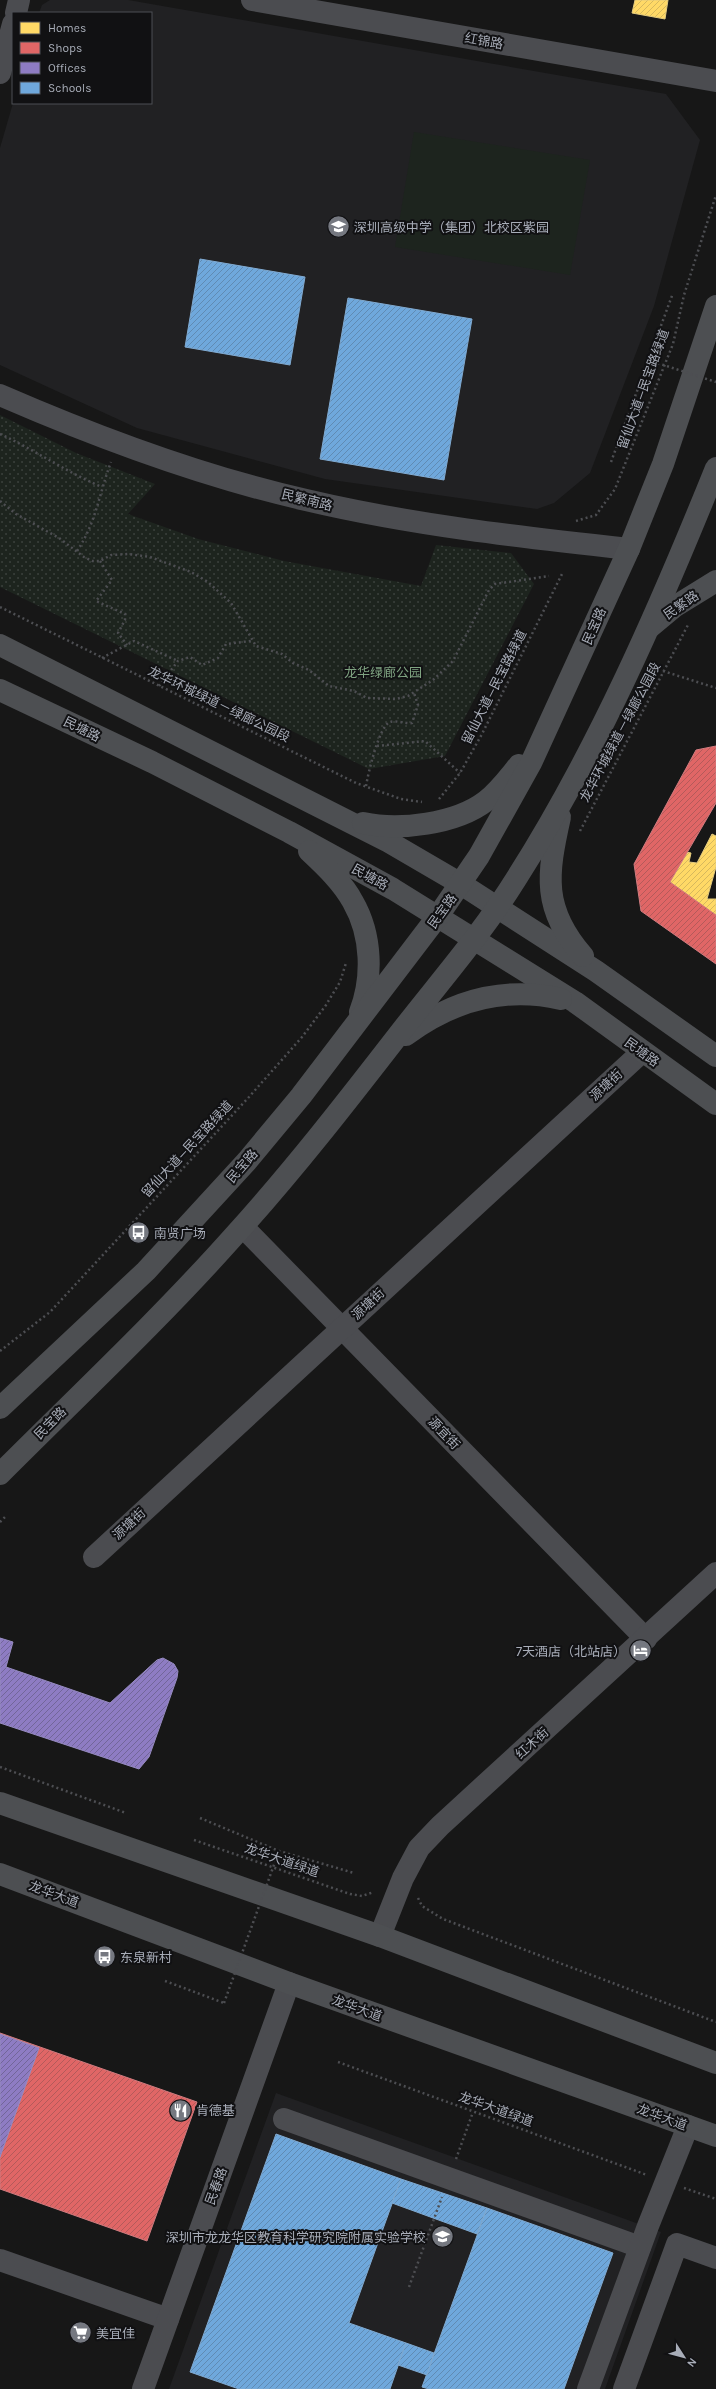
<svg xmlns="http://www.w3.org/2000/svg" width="716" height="2389" viewBox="0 0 716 2389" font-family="Karla,'Noto Sans SC',sans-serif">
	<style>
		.built { fill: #212123 }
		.grass { fill: url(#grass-dots) }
		.pitch { fill: #1d241e }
		.homes { fill: url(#homes-hatch); stroke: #e5cc7f }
		.shops { fill: url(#shops-hatch); stroke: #cf7b7f }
		.offices { fill: url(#offices-hatch); stroke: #968bc0 }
		.schools { fill: url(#schools-hatch); stroke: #80aad1 }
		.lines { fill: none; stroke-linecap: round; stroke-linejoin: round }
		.path { stroke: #4d4e52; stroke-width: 2.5; stroke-dasharray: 2 3; stroke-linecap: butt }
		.minor { stroke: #4b4c50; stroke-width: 22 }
		.major { stroke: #4d4f52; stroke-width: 22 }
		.path-bridge { stroke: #4d4e52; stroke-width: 2.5; stroke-dasharray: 2 3; stroke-linecap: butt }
		.labels { text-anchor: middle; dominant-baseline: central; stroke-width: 4; stroke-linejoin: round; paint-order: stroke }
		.street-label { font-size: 13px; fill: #a8adb8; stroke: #111113 }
		.poi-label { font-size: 13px; fill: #a8adb8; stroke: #111113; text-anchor: start }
		.park-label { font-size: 13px; fill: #7fa381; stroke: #111113 }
	</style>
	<defs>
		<pattern id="grass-dots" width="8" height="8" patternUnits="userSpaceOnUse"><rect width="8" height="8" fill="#1d241e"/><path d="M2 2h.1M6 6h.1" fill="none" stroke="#3b413d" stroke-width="1.8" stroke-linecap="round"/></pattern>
		<pattern id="homes-hatch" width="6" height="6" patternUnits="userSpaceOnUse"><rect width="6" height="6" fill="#ffd966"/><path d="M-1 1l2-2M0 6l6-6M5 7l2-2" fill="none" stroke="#d6b85d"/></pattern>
		<pattern id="shops-hatch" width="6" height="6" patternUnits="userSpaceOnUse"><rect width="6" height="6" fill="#e06666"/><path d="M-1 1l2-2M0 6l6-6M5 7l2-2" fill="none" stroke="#b45a5a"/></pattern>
		<pattern id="offices-hatch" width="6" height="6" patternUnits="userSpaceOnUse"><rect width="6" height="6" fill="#8e7cc3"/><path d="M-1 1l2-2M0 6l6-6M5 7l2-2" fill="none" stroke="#726699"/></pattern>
		<pattern id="schools-hatch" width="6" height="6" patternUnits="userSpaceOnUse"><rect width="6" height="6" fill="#6fa8dc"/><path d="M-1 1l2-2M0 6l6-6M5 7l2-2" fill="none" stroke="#608bb3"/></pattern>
	</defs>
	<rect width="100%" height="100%" fill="#171717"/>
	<!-- built -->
	<g class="built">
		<polygon points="50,0 128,0 666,94 700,140 654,306 590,473 554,503 537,509 325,479 137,428 0,365 0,148 13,103 151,103 151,13 39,13 42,5"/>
		<polygon points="276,2093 661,2232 605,2389 169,2389"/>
	</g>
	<!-- grass -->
	<polygon class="grass" points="0,415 76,453 155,484 128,514 198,539 284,561 421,586 436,545 511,553 534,584 445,756 369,769 0,587"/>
	<!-- pitch -->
	<polygon class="pitch" points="414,132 590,160 570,275 395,247"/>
	<!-- homes -->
	<g class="homes">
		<polygon points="635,0 668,0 665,19 632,13"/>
		<polygon points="716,769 716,793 704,782"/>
		<polygon points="712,834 716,836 716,867 707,899 716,899 716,934 693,934 695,925 687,925 690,896 683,893 680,900 676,899 674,905 657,900 671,843 687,847 686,852 691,853 689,862 697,863"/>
	</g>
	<!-- shops -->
	<g class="shops">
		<polygon points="716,746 716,803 670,882 716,915 716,964 641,911 634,864 696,750"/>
		<polygon points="0,2033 197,2102 147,2241 0,2189"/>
	</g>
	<!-- offices -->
	<g class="offices">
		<polygon points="0,1638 13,1642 6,1667 110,1703 157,1660 163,1658 174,1664 178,1671 177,1678 149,1757 139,1769 0,1723"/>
		<polygon points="0,2034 39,2048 0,2157"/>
	</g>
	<!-- schools -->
	<g class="schools">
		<polygon points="200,259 305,277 290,365 185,347"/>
		<polygon points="348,298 472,319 444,480 320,459"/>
		<polygon points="276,2134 401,2179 349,2323 406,2343 390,2389 239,2389 190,2372"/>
		<polygon points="401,2179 487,2208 477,2234 392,2203"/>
		<polygon points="487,2208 613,2253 564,2389 429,2389 422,2387"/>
		<polygon points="406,2343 434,2353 427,2375 398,2365"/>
	</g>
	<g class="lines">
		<!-- path -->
		<g class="path">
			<path d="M0 434C35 450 66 472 102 487"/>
			<polyline points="611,462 673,293"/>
			<polyline points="0,501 16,514 59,538 84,557 92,561 100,561 111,555 129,554 150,557 191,572 208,582 231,603 256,646 282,654 293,663 309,670 329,686 354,691 367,698 396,699 408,696 433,680 453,661 489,590 495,584 549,576"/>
			<polyline points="576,521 596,515 615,489 673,344 684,295 716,195"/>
			<path d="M77 551C96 523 99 494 111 462"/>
			<polyline points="100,561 112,580 96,601 125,614 125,620 118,633 127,645"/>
			<polyline points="0,607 356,783 401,799 422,802"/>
			<polyline points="102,658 134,641 178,661"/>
			<polyline points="663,671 716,688"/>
			<polyline points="159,686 178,661 190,657 202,665 218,658 226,644 251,641"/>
			<polyline points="377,746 425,741 460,773"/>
			<path d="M366 786C368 774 379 726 390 722 396 720 406 724 412 723L418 705 414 693"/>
			<polyline points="439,799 460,773 482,734 562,574"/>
			<polyline points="580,831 689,623"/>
			<polyline points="0,1351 50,1312 249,1097 302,1037 326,1005 340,982 346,963"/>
			<polyline points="0,1522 6,1516"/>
			<polyline points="0,1767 126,1813"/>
			<polyline points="200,1818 279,1851 354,1873"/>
			<polyline points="194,1840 350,1894 362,1896 374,1892"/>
			<polyline points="418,1898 422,1906 443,1919 716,2022"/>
			<polyline points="165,1981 224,2003"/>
			<polyline points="338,2062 647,2175"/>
			<polyline points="456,2159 473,2112"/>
			<polyline points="684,2188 716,2199"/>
			<polyline points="409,2287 442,2197"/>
		</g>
		<!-- minor -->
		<g class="minor">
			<polyline points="252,0 716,81"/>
			<polyline points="16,13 19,0"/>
			<polyline points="0,73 13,24"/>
			<path d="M0 395C99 438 200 476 306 500 412 525 520 537 629 549"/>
			<polyline points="243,1227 646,1639"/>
			<polyline points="94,1557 642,1052"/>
			<polyline points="380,1936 403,1878 419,1848 440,1826 716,1573"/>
			<polyline points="284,2119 640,2247"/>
			<polyline points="0,2260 168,2319"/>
			<polyline points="143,2389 289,1983"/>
			<polyline points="588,2389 648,2226 688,2126"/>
			<polyline points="624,2389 677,2244 716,2258"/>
		</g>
		<!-- major -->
		<g class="major">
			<polyline points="650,627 674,607 716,581"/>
			<polyline points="0,645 389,842 461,884 596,971 716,1056"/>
			<polyline points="0,690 152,762 289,832 393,889 575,1002 716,1104"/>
			<path d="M560 817C547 875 542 909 583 956"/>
			<path d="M363 823C399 831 456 824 486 801 499 791 509 777 519 765"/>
			<path d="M309 851C325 866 343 883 353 902 372 935 373 978 360 1012"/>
			<path d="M406 1035C453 1000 504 986 561 999"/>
			<polyline points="0,1408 146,1271 247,1161 301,1096 438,916 479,856 531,763 629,549 663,464 716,306"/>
			<path d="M0 1474C78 1396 159 1320 233 1237 293 1171 348 1100 403 1029 442 979 483 932 516 879 597 752 660 607 716 468"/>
			<polyline points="0,1803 380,1936 716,2063"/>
			<polyline points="0,1874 289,1983 716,2136"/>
		</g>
		<!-- path-bridge -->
		<g class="path-bridge">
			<polyline points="648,360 716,382"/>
			<polyline points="224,2003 279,1851"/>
		</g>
	</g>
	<!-- icons -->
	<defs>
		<symbol id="school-disc" viewBox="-11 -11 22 22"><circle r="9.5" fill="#757880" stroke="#111113"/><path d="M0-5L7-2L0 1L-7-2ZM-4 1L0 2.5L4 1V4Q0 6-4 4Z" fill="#fff"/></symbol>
		<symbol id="bus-disc" viewBox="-11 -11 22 22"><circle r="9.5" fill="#757880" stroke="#111113"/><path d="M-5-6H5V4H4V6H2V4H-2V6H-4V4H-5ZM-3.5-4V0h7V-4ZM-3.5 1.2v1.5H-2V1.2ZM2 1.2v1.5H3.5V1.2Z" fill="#fff"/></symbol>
		<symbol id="hotel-disc" viewBox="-11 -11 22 22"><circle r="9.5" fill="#757880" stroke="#111113"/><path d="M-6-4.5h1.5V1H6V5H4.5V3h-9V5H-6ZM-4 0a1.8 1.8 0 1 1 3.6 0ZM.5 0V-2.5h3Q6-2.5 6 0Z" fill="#fff"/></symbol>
		<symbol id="restaurant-disc" viewBox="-11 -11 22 22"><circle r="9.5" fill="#757880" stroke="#111113"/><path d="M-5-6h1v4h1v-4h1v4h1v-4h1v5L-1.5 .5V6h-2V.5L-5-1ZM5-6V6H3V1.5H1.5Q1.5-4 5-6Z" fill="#fff"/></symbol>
		<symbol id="supermarket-disc" viewBox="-11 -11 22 22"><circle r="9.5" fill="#757880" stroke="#111113"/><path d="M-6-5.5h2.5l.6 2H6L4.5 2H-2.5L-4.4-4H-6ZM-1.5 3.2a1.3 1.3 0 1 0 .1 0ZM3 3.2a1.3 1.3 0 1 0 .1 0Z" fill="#fff"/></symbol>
	</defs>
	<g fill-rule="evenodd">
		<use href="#school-disc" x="326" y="214" width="25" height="25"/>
		<use href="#bus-disc" x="126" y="1220" width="25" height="25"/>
		<use href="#hotel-disc" x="628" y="1638" width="25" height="25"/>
		<use href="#bus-disc" x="92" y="1944" width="25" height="25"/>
		<use href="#restaurant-disc" x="168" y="2098" width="25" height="25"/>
		<use href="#school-disc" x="430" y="2224" width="25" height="25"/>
		<use href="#supermarket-disc" x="68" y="2320" width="25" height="25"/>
	</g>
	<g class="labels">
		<!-- street labels -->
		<g class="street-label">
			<text transform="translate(484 41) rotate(10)">红锦路</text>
			<text transform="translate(643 389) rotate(-70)">留仙大道—民宝路绿道</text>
			<text transform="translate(307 500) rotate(14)">民繁南路</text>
			<text transform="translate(681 605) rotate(-35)">民繁路</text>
			<text transform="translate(594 626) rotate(-66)">民宝路</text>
			<text transform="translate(494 687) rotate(-63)">留仙大道—民宝路绿道</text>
			<text transform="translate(219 704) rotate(26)">龙华环城绿道－绿廊公园段</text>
			<text transform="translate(82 729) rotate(26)">民塘路</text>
			<text transform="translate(620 732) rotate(-62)">龙华环城绿道－绿廊公园段</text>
			<text transform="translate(370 877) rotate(29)">民塘路</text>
			<text transform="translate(442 911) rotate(-54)">民宝路</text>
			<text transform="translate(642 1052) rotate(36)">民塘路</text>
			<text transform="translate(606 1085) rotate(-43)">源塘街</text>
			<text transform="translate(187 1149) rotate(-47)">留仙大道—民宝路绿道</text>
			<text transform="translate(242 1166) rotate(-49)">民宝路</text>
			<text transform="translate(368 1304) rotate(-43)">源塘街</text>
			<text transform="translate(50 1423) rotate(-45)">民宝路</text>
			<text transform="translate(444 1433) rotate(46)">源宜街</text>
			<text transform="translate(129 1524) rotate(-43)">源塘街</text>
			<text transform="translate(532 1743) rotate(-42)">红木街</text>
			<text transform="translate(282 1860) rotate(19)">龙华大道绿道</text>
			<text transform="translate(54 1894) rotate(21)">龙华大道</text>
			<text transform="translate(357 2008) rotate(20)">龙华大道</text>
			<text transform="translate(496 2109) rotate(20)">龙华大道绿道</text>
			<text transform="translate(662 2117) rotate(20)">龙华大道</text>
			<text transform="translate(216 2186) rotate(-70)">民春路</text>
		</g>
		<!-- poi labels -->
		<g class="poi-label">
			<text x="354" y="227">深圳高级中学（集团）北校区紫园</text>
			<text x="154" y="1233">南贤广场</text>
			<text x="626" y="1651" text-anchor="end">7天酒店（北站店）</text>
			<text x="120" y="1957">东泉新村</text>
			<text x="196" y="2110">肯德基</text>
			<text x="426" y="2237" text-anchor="end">深圳市龙龙华区教育科学研究院附属实验学校</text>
			<text x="96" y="2333">美宜佳</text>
		</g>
		<!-- park labels -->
		<g class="park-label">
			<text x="383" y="672">龙华绿廊公园</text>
		</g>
	</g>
	<!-- legend -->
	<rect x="12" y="12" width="140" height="92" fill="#111113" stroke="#4d4f55"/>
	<rect x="20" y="22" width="20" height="12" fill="#ffd966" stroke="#4d4f55"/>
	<text x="48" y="32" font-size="12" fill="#a8adb8">Homes</text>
	<rect x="20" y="42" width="20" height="12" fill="#e06666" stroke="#4d4f55"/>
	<text x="48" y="52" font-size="12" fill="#a8adb8">Shops</text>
	<rect x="20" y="62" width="20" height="12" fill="#8e7cc3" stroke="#4d4f55"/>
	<text x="48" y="72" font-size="12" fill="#a8adb8">Offices</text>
	<rect x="20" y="82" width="20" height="12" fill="#6fa8dc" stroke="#4d4f55"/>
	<text x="48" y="92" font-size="12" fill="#a8adb8">Schools</text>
	<!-- north arrow -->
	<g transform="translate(684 2357) rotate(126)" stroke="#111113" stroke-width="3" paint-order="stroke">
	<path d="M0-3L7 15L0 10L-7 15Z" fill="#a8adb8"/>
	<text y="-6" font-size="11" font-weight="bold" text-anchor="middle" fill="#a8adb8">N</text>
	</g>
</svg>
